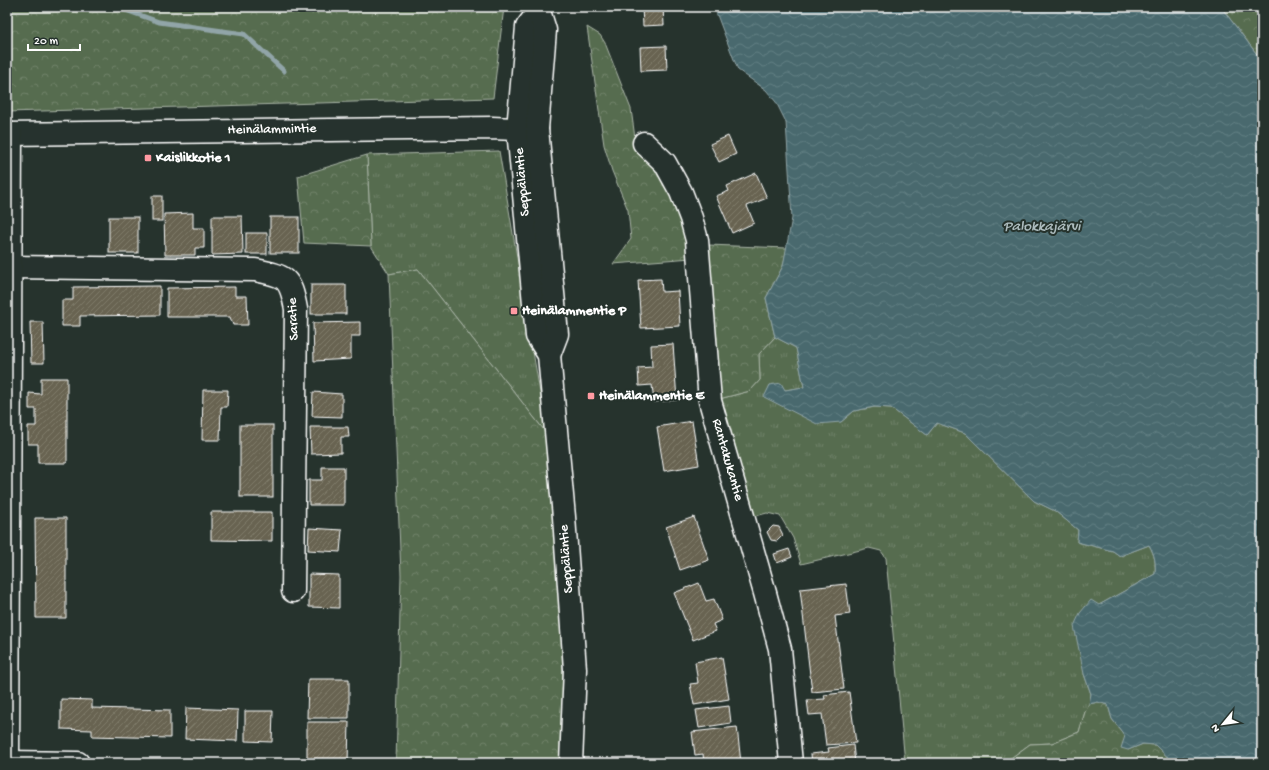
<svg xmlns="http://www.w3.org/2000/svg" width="1269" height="770" viewBox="0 0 1269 770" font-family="'Gochi Hand',sans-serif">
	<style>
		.grass { fill: url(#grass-tufts); stroke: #abb6a8 }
		.forest { fill: url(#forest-crowns); stroke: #abb6a8 }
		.water { fill: url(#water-waves); stroke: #91a5a8 }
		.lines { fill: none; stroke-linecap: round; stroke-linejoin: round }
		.stream { stroke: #91a5a8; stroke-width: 5 }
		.building { fill: url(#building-hatch); stroke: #fff }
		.minor-casing { stroke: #fff; stroke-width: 25 }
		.major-casing { stroke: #fff; stroke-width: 25 }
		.minor { stroke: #26332d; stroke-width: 22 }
		.major { stroke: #26332d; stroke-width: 22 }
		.poi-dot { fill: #ff9aa2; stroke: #26332d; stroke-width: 1.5 }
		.labels { text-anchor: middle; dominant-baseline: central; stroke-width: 4; stroke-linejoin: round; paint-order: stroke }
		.street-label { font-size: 14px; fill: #fff; stroke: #26332d }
		.poi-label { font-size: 14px; font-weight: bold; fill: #fff; stroke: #26332d; text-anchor: start }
		.water-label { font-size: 15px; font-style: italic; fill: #adbcbe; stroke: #26332d }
	</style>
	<defs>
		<pattern id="grass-tufts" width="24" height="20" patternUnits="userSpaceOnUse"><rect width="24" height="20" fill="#576c50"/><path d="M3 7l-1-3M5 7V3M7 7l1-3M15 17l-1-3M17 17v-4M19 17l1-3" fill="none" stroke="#70826a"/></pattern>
		<pattern id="forest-crowns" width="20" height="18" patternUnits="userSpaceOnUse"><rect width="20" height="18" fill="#576c50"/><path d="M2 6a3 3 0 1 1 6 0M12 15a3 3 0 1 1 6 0" fill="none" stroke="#70826a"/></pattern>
		<pattern id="water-waves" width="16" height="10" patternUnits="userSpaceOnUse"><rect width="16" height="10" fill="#48696e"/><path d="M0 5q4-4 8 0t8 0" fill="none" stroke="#638084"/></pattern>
		<pattern id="building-hatch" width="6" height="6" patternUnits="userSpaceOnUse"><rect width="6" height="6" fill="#686451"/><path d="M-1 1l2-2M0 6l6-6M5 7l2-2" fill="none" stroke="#7f7b6b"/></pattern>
	</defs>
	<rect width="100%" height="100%" fill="#26332d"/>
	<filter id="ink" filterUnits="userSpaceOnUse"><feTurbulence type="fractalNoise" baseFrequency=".025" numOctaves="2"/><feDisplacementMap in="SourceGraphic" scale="8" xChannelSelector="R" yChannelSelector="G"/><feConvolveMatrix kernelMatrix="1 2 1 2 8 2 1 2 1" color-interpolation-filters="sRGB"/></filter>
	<g filter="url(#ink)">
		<!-- grass -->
		<g class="grass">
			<polygon points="499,151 547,434 418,269 389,274 371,246 367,155"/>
			<path d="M775 337 796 348 804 387 785 390 770 385 765 397 841 422 854 411 875 407 891 408 927 435 937 423 965 433 1034 501 1055 511 1078 530 1077 542 1113 551 1120 556 1149 545C1155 555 1156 563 1155 574L1099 605 1084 674 1091 694 1089 704 1085 712 1079 732 1052 743 1030 744 1004 763H905L886 558 881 551 869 548 801 564 793 538 780 516 767 513 752 517 719 399 750 391 760 380 759 354Z"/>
		</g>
		<!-- forest -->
		<g class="forest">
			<polygon points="7,7 504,7 493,98 7,112"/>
			<polygon points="1221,7 1262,7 1262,61"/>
			<polygon points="587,27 600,35 605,43 631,109 635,138 666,172 708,245 787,248 783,266 766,298 775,337 759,354 760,380 750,391 719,399 705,257 613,264 631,239 628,210 612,171 604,145"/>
			<polygon points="367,155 371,246 304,243 298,176"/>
			<polygon points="418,269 547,434 564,611 563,691 566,763 396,763 401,575 389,274"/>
			<polygon points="1098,702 1108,705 1112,719 1125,736 1128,750 1143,744 1155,745 1174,763 1004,763 1030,744 1052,743 1079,732 1085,712 1089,704"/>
		</g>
		<!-- water -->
		<path class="water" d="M714 7H1221L1262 61V763H1174L1155 745 1143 744 1128 750 1121 748 1125 736 1112 719 1108 705 1098 702 1089 704 1091 694 1084 674 1074 626 1080 613 1091 600 1099 605 1155 574C1156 563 1155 555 1149 545L1120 556 1113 551 1077 542 1078 530 1055 511 1034 501 965 433 937 423 927 435 891 408 874 407 854 411 841 422 817 424 764 397 770 385 781 383 785 390 804 387 796 348 775 337 766 298 783 266 792 218 786 122 776 102 766 90 738 70Z"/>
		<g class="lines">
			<!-- stream -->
			<polyline class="stream" points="117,7 159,22 244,34 284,71"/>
		</g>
		<!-- building -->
		<g class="building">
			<polygon points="642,7 663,7 664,25 643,26"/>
			<polygon points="666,46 667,70 641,71 640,47"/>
			<polygon points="728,136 736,154 719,162 710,144"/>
			<polygon points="756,173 767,198 747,206 754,223 732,233 716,196 729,191 727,186"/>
			<rect x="152" y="196" width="10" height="25"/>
			<polygon points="193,213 193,228 204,228 204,248 195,248 195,255 165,255 164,214"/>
			<polygon points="212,216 242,216 243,254 212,255"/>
			<rect x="109" y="217" width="29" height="36"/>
			<rect x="270" y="217" width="29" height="36"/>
			<rect x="246" y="233" width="21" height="21"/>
			<polygon points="661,279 662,292 678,291 680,326 641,328 638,280"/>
			<rect x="311" y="285" width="35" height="29"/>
			<polygon points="160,286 160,315 80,316 80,326 62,326 62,300 73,300 73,287"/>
			<polygon points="235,287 235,296 247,296 248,325 233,325 230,317 167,317 167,288"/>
			<polygon points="30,322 43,322 44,363 31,363"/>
			<polygon points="360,322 360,336 351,336 351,359 314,361 313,323"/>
			<polygon points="673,344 677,400 654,402 652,385 639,386 638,368 652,367 651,345"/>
			<polygon points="41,378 67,378 67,463 38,463 38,444 28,444 28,426 36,426 36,409 29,409 29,393 41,394"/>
			<polygon points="203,390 228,390 227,407 221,407 220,440 202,440"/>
			<polygon points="313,392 342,394 342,417 312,416"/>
			<polygon points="692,421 699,465 664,471 657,427"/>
			<rect x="240" y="425" width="33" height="72"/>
			<polygon points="310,427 348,427 349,437 341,437 341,453 311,454"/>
			<polygon points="322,467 344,467 344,505 309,505 309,480 322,480"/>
			<polygon points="211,512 272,512 272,541 211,540"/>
			<polygon points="694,517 709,560 680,570 666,527"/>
			<polygon points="35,518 66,518 66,618 36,618"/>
			<polygon points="773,526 779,527 783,535 777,541 771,540 767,532"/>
			<polygon points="309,528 342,530 340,552 308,550"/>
			<polygon points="789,549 792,557 777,563 774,554"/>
			<polygon points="309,574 339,575 339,608 309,607"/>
			<polygon points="699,583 706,601 714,599 722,620 713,624 716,631 693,640 674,593"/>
			<polygon points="846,584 850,614 835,616 844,689 812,692 800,589"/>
			<polygon points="722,657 729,699 694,705 690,684 698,683 695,662"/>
			<polygon points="308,679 349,679 349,718 307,718"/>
			<polygon points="849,692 856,743 826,745 822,714 809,715 807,700 825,699 824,695"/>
			<polygon points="61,699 92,700 92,708 170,710 170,738 92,736 92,730 61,729"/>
			<polygon points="729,706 731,723 699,728 696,710"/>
			<polygon points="186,708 238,710 237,741 185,739"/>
			<polygon points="245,711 273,711 272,742 245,741"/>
			<polygon points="307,722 349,722 348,763 307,762"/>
			<polygon points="737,727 741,763 704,763 703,754 695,755 692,732"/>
			<polygon points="853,745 855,763 812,763 811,754 829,752 828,748"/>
		</g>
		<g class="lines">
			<defs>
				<g id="minor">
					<polyline points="7,134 492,128 518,129 537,129"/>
					<polyline points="644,143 665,163 681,192 691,218 697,240 710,401 765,593 780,649 791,763"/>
					<path d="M10 267 255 270C286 276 290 277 296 309L293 591"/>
					<polyline points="8,762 78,763"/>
					<polyline points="8,763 11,134"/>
				</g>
				<g id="major">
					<polyline points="539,7 539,11 527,27 518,129 537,336 549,355 564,517 575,669 571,763"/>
					<polyline points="539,11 545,30 537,129 557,334 549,355"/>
				</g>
			</defs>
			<!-- minor casing -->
			<use href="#minor" class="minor-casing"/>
			<!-- major casing -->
			<use href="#major" class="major-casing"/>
			<!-- minor -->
			<use href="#minor" class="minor"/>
			<!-- major -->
			<use href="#major" class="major"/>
		</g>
	</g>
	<!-- markers -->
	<g class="poi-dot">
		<rect x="144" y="154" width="8" height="8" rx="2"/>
		<rect x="510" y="307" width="8" height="8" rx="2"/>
		<rect x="587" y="392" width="8" height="8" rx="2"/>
	</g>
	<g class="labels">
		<!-- street labels -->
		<g class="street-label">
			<text transform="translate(272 130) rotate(-1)">Heinälammintie</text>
			<text transform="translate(523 182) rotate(-95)">Seppäläntie</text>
			<text transform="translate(294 319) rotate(-93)">Saratie</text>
			<text transform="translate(727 460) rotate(74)">Rantakukantie</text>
			<text transform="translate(567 559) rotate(-94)">Seppäläntie</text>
		</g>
		<!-- poi labels -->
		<g class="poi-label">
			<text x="156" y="158">Kaislikkotie 1</text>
			<text x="522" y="311">Heinälammentie P</text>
			<text x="599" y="396">Heinälammentie E</text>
		</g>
		<!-- water labels -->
		<g class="water-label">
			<text x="1042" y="227">Palokkajärvi</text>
		</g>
	</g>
	<!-- margin -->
	<rect width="1269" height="770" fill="none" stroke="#26332d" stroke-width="24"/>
	<rect x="12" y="12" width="1245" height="746" fill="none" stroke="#fff" stroke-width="1.5" filter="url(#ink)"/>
	<!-- north arrow -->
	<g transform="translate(1223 724) rotate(241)" stroke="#26332d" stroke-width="3" paint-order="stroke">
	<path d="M0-3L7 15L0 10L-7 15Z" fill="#ffffff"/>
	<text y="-6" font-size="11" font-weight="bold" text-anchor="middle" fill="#ffffff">N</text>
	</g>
	<!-- scale -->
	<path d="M28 44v6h52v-6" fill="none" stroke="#ffffff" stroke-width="2"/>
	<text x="34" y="44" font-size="12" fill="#ffffff" stroke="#26332d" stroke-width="3" paint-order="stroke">20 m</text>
</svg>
